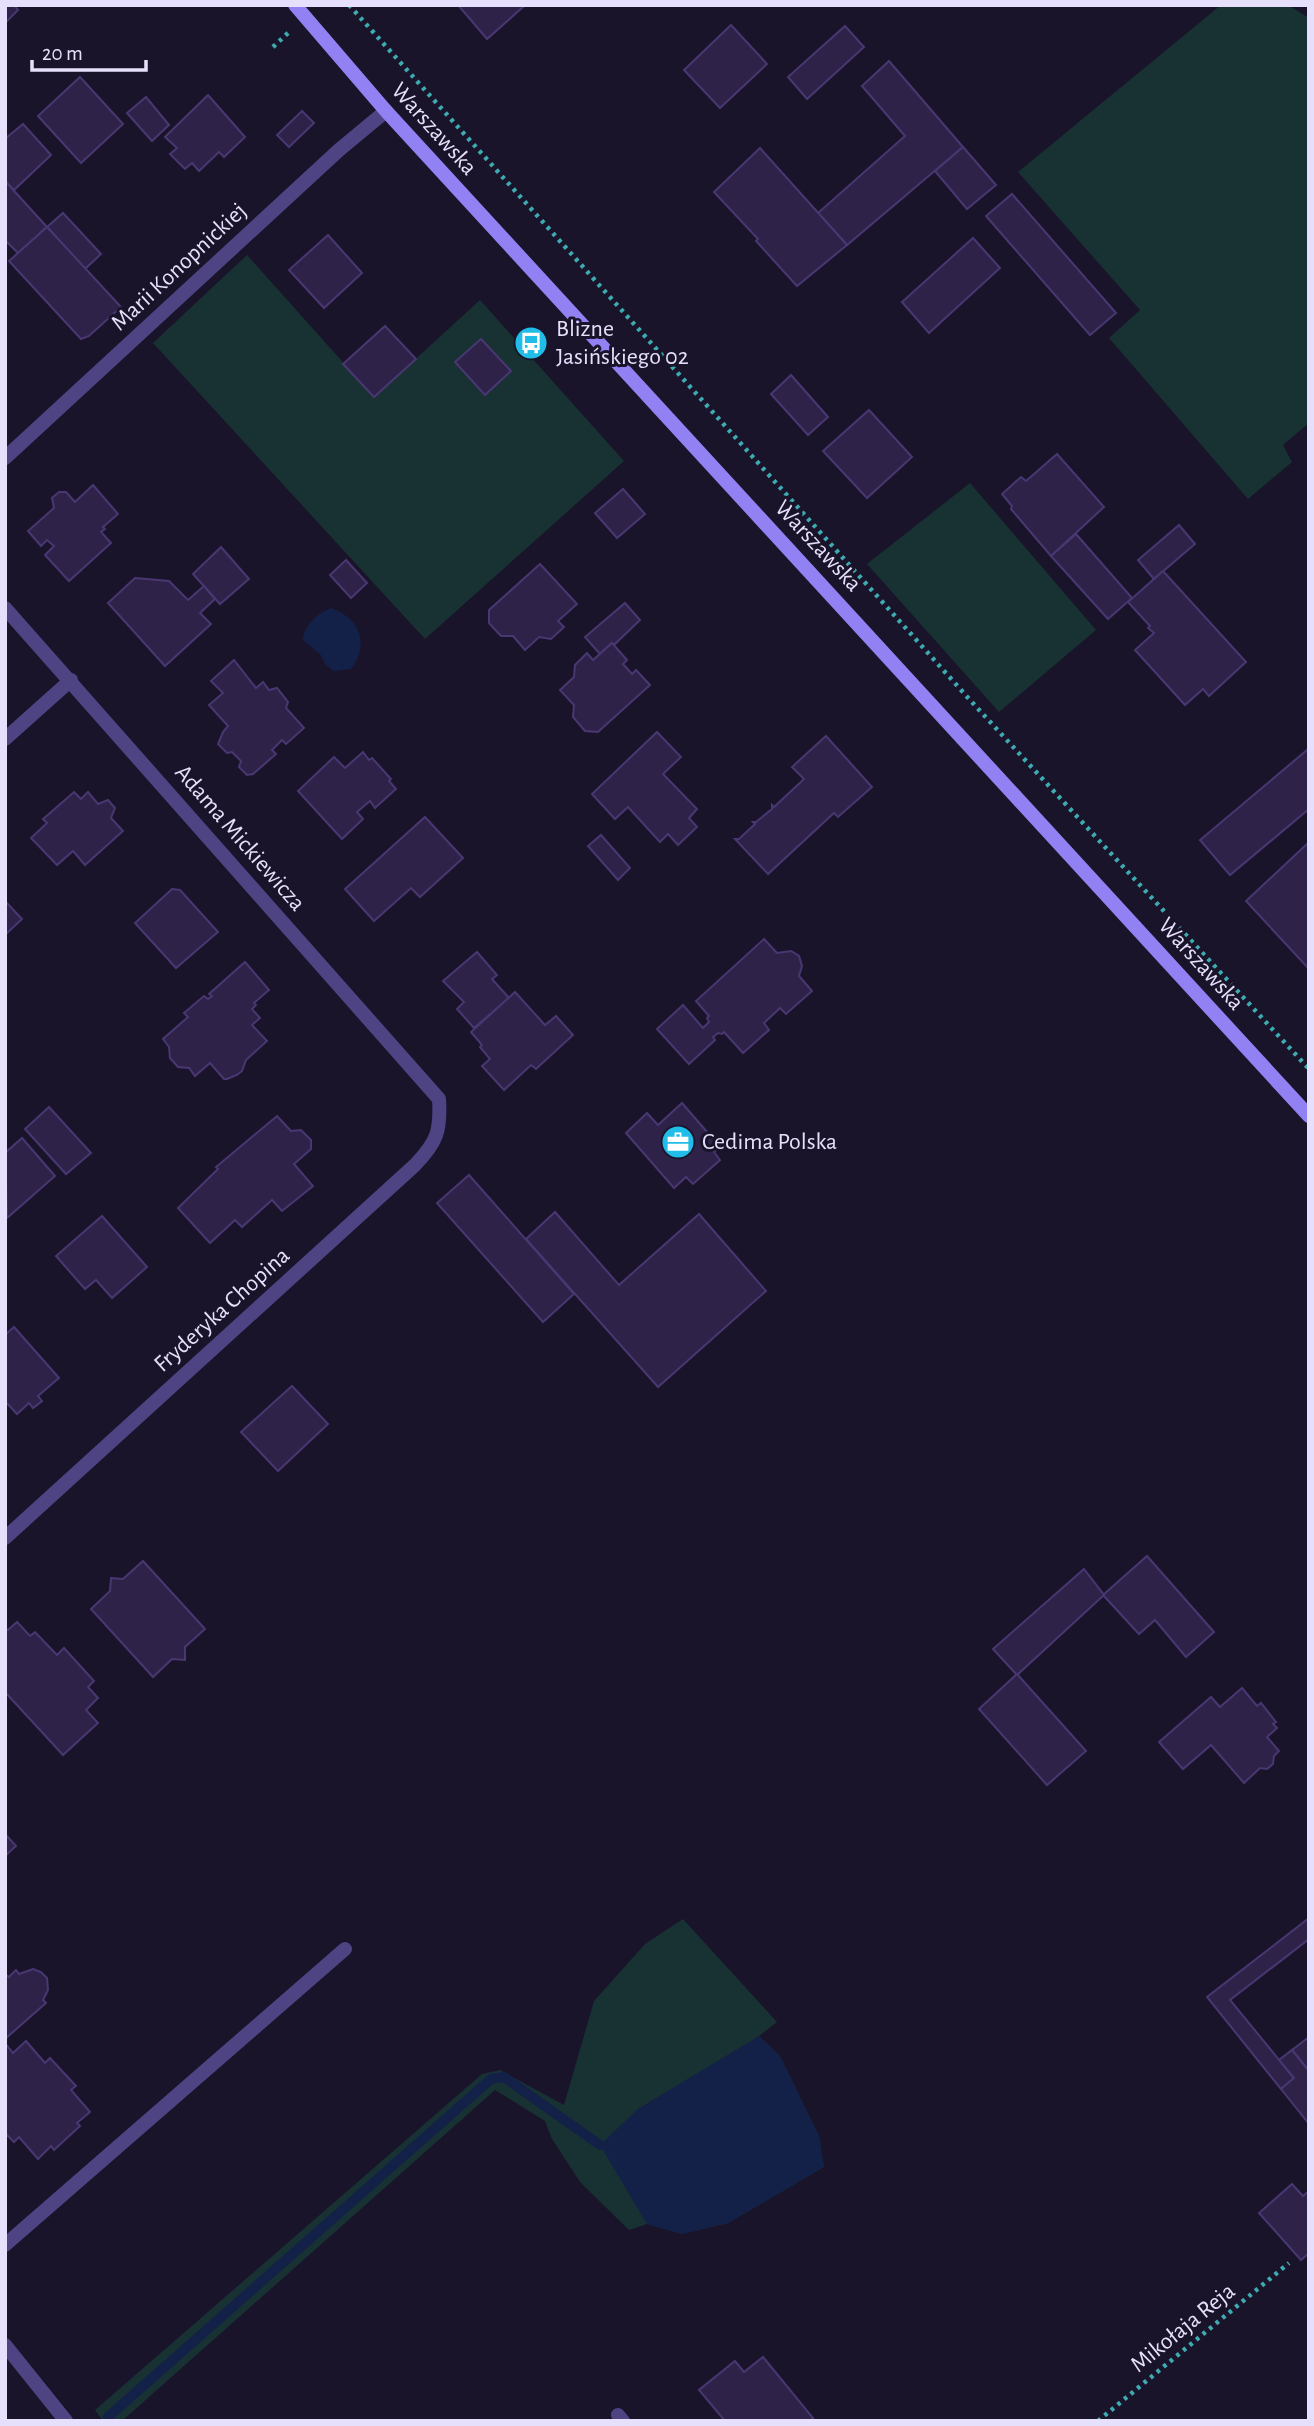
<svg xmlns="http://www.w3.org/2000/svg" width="1314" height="2426" viewBox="0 0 1314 2426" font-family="'Alegreya Sans',sans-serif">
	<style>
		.green { fill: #183133 }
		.water { fill: #132149 }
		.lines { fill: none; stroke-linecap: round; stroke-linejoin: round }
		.stream { stroke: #132149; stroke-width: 10 }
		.building { fill: #2e2249; stroke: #493772; stroke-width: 2 }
		.path { stroke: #3eabb2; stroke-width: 4.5; stroke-dasharray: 3.5 5; stroke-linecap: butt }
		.lane { stroke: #4e4484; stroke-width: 14 }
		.street { stroke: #4e4484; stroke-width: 14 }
		.secondary { stroke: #9181f2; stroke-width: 14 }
		.labels { text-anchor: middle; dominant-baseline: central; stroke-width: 6; stroke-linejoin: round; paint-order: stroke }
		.street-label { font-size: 24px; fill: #e7e0fc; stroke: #1a142a }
		.poi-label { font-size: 24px; fill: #e7e0fc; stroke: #1a142a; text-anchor: start }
	</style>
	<rect width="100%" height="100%" fill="#1a142a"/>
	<!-- green -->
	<g class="green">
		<polygon points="1221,5 1288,5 1309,18 1309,423 1283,445 1292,462 1248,499 1109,338 1140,310 1018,172"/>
		<polygon points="247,255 374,397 480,300 624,461 425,639 153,343"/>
		<polygon points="970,483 1096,630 999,712 867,564"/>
		<polygon points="683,1919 777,2022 759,2036 780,2056 819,2136 824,2167 728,2223 682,2234 647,2224 629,2230 580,2182 552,2139 545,2121 495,2090 122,2421 103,2421 95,2410 482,2074 500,2070 564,2105 594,2001 645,1944"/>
	</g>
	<!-- water -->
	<g class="water">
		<path d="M331 608C360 618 370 644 351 669L334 671 325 664 321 655 303 640C305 624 317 614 331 608Z"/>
		<polygon points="759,2036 780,2056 819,2136 824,2167 728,2223 682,2234 647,2224 600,2145 638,2109"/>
	</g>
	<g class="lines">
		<!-- stream -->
		<polyline class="stream" points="108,2417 491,2079 504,2077 600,2145"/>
	</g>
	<!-- building -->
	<g class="building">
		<polygon points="5,5 14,5 18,10 5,23"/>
		<polygon points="458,5 521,5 523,7 487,39"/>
		<polygon points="731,25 767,64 720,108 684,70"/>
		<polygon points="845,26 864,47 807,99 788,77"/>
		<polygon points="889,61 963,147 847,245 818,213 905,136 862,86"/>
		<polygon points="80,77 123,124 81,163 38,116"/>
		<polygon points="208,95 245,137 224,157 219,152 199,171 192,163 185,169 170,154 177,148 165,137"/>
		<polygon points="146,97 169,125 152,141 127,113"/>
		<polygon points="302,111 314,123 289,147 277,135"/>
		<polygon points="23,124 51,155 14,190 5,181 5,139"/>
		<polygon points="963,147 996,185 967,209 935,171"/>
		<polygon points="760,148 847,245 797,286 756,241 758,239 714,192"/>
		<polygon points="5,181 47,227 18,253 5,240"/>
		<polygon points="1012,194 1116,313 1090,335 986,216"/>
		<polygon points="63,213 101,254 85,269 47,227"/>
		<polygon points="47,227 121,307 89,336 81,339 9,261"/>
		<polygon points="328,235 362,273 324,308 289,270"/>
		<polygon points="973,238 1000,268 929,333 902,302"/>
		<polygon points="385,326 416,359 374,397 343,364"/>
		<polygon points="481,339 511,371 485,395 455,362"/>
		<polygon points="791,375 828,417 808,435 771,394"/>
		<polygon points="869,410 912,457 867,498 823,451"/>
		<polygon points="1057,454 1104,507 1051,556 1011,509 1012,506 1002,494 1021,477 1026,481"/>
		<polygon points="93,485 118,514 103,527 105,529 101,532 111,543 69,581 45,555 54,546 47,540 41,546 28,531 54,508 52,498 59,492 66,492 75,502"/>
		<polygon points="623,489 645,514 617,538 595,513"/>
		<polygon points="1179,525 1195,544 1154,579 1138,560"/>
		<polygon points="1076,534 1132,598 1108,619 1051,556"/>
		<polygon points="221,547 249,579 220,604 193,574"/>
		<polygon points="346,560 367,583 351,598 330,575"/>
		<polygon points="540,564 577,604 558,621 564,627 551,639 539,637 525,650 513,636 501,636 489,623 489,610"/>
		<polygon points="1163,571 1246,662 1209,696 1203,689 1185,705 1135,650 1154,633 1148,628 1150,626 1128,602"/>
		<polygon points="135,578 169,581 188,600 204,586 215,599 200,613 211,624 165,666 108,603"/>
		<polygon points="625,603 640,620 614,645 612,643 600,654 585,637"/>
		<polygon points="612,643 627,660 623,664 632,674 636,670 650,685 598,732 585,731 573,717 574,705 560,690 574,677 575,665 587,653 593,660"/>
		<polygon points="234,660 256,688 263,682 269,690 277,688 288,702 286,708 304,728 286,744 282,740 272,750 276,754 253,774 247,775 239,767 241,761 232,752 227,753 218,744 223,732 228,726 209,705 223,693 211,681"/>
		<polygon points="657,732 681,757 663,774 697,809 689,818 697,827 678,845 668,834 660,842 628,807 615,819 592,794"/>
		<polygon points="826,736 872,787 838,817 834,813 768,874 735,839 739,839 755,824 753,822 756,822 772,809 772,805 774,807 804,779 792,767"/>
		<polygon points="1307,750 1309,753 1309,809 1230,875 1200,840"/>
		<polygon points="363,752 369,760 372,758 391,779 389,781 396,789 375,808 370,801 357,812 363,819 342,839 298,791 334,757 345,768"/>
		<polygon points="74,792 81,799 88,792 98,804 108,800 115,808 111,818 123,831 85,865 73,851 57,865 31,838 47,823 43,819"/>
		<polygon points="425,817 463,858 420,897 411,888 374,921 345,889"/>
		<polygon points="601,835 630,868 618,880 588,846"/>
		<polygon points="1309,842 1309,969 1246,901"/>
		<polygon points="172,889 180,890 218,932 176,968 135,923"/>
		<polygon points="5,901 22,919 5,935"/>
		<polygon points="764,939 777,953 791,951 799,956 802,966 799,976 812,991 786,1014 780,1008 764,1023 769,1030 743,1053 724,1032 722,1034 718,1033 713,1037 715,1040 689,1064 657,1029 683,1005 703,1028 709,1022 707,1018 709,1016 696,1001"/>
		<polygon points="477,952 497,975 492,979 509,998 474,1028 457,1009 464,1002 443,981"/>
		<polygon points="245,962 269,990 254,1003 256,1005 252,1009 260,1018 252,1025 267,1041 246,1060 242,1071 237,1075 227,1079 224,1079 210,1063 195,1076 189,1068 178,1067 170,1058 169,1047 163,1039 188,1017 184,1013 204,996 208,999 212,996 209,994"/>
		<polygon points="515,992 545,1025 556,1016 573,1035 536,1069 531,1065 504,1090 482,1066 490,1059 480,1047 482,1045 471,1032"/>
		<polygon points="682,1103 720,1147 714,1152 720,1160 693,1184 686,1177 674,1188 626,1133 647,1113 658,1125"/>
		<polygon points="49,1107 91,1153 66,1174 25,1129"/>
		<polygon points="277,1116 291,1131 301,1130 311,1140 311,1149 294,1164 313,1186 282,1211 272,1200 242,1227 235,1220 210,1243 178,1208 218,1169 216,1167"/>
		<polygon points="22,1138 55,1176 7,1218 5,1153"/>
		<polygon points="469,1175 574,1294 543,1322 437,1203"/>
		<polygon points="555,1212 619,1285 699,1214 766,1291 658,1387 526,1239"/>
		<polygon points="102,1216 147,1267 112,1298 96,1280 85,1289 56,1256"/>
		<polygon points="14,1327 59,1378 38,1396 42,1401 33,1408 29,1403 17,1414 5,1401 5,1335"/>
		<polygon points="292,1386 328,1424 278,1471 241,1432"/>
		<polygon points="1147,1556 1214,1632 1186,1657 1155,1620 1139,1634 1103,1595"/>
		<polygon points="143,1561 205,1629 185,1647 185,1660 172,1659 153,1677 91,1609 110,1591 111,1578 123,1579"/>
		<polygon points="1084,1569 1104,1595 1017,1675 993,1649"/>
		<polygon points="17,1622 30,1636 35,1632 57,1655 64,1648 94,1681 88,1687 98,1698 86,1710 98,1723 63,1755 5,1692 5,1628 8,1630"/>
		<polygon points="1017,1674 1086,1751 1047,1785 979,1709"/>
		<polygon points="1242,1688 1257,1706 1261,1703 1276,1722 1273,1724 1277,1728 1267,1737 1279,1751 1274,1756 1273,1764 1267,1769 1260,1768 1244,1783 1211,1745 1183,1769 1159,1742 1211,1697 1220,1707"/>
		<polygon points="5,1834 16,1846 5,1856"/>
		<polygon points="1309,1918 1309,1939 1230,2000 1294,2078 1281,2089 1207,1997"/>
		<polygon points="33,1969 41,1972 47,1978 48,1990 43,2000 46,2003 5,2039 5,1974 9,1977 16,1970 19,1974"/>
		<polygon points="1309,2037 1309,2071 1292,2050"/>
		<polygon points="26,2041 45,2063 50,2058 76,2086 71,2090 90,2112 77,2123 80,2126 54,2150 51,2146 38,2159 19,2137 14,2142 5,2133 5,2043 13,2053"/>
		<polygon points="1292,2050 1309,2071 1309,2124 1281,2089 1294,2078 1279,2060"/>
		<polygon points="1292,2184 1303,2196 1309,2191 1309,2253 1301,2260 1259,2213"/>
		<polygon points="763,2357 813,2418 809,2421 725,2421 699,2390 735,2361 744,2372"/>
	</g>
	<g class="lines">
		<!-- path -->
		<g class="path">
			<polyline points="349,5 970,700 1309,1069"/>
			<polyline points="273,47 288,33"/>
			<polyline points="1098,2421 1289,2263"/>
		</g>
		<!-- lane -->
		<g class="lane">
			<polyline points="5,2245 345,1949"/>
			<polyline points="618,2415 623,2421"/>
		</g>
		<!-- street -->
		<g class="street">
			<polyline points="5,458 339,150 386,111"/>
			<path d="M5 608 439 1099C441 1131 437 1142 415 1165L5 1538"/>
			<polyline points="5,739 71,680"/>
			<polyline points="5,2345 66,2421"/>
		</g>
		<!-- secondary -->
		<polyline class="secondary" points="295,5 386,111 1309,1116"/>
	</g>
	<!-- icons -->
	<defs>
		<symbol id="bus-disc" viewBox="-11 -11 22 22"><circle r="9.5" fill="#20bde8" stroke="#1a142a"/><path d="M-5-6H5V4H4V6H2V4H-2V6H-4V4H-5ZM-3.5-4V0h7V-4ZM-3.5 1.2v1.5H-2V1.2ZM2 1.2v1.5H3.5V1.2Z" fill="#fff"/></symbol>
		<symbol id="office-disc" viewBox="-11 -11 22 22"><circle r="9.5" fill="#20bde8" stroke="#1a142a"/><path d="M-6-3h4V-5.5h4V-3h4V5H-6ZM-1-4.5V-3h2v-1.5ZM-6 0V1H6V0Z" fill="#fff"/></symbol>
	</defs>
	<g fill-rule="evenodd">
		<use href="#bus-disc" x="512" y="324" width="38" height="38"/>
		<use href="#office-disc" x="659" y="1123" width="38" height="38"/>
	</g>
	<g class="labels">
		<!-- street labels -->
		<g class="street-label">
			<text transform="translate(434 129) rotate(48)">Warszawska</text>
			<text transform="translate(179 267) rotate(-43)">Marii Konopnickiej</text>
			<text transform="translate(818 546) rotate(47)">Warszawska</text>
			<text transform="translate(240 838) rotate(49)">Adama Mickiewicza</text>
			<text transform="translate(1201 964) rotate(48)">Warszawska</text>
			<text transform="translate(222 1310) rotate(-42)">Fryderyka Chopina</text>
			<text transform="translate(1183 2328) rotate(-39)">Mikołaja Reja</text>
		</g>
		<!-- poi labels -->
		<g class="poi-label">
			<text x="556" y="329">Blizne<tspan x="556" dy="28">Jasińskiego 02</tspan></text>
			<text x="702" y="1142">Cedima Polska</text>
		</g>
	</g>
	<!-- border -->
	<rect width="1314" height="2426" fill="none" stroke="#e7e0fc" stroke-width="14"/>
	<!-- scale -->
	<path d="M32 60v10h114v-10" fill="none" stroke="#e7e0fc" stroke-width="3.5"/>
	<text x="42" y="60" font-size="21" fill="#e7e0fc" stroke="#1a142a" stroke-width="5" paint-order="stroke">20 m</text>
</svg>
